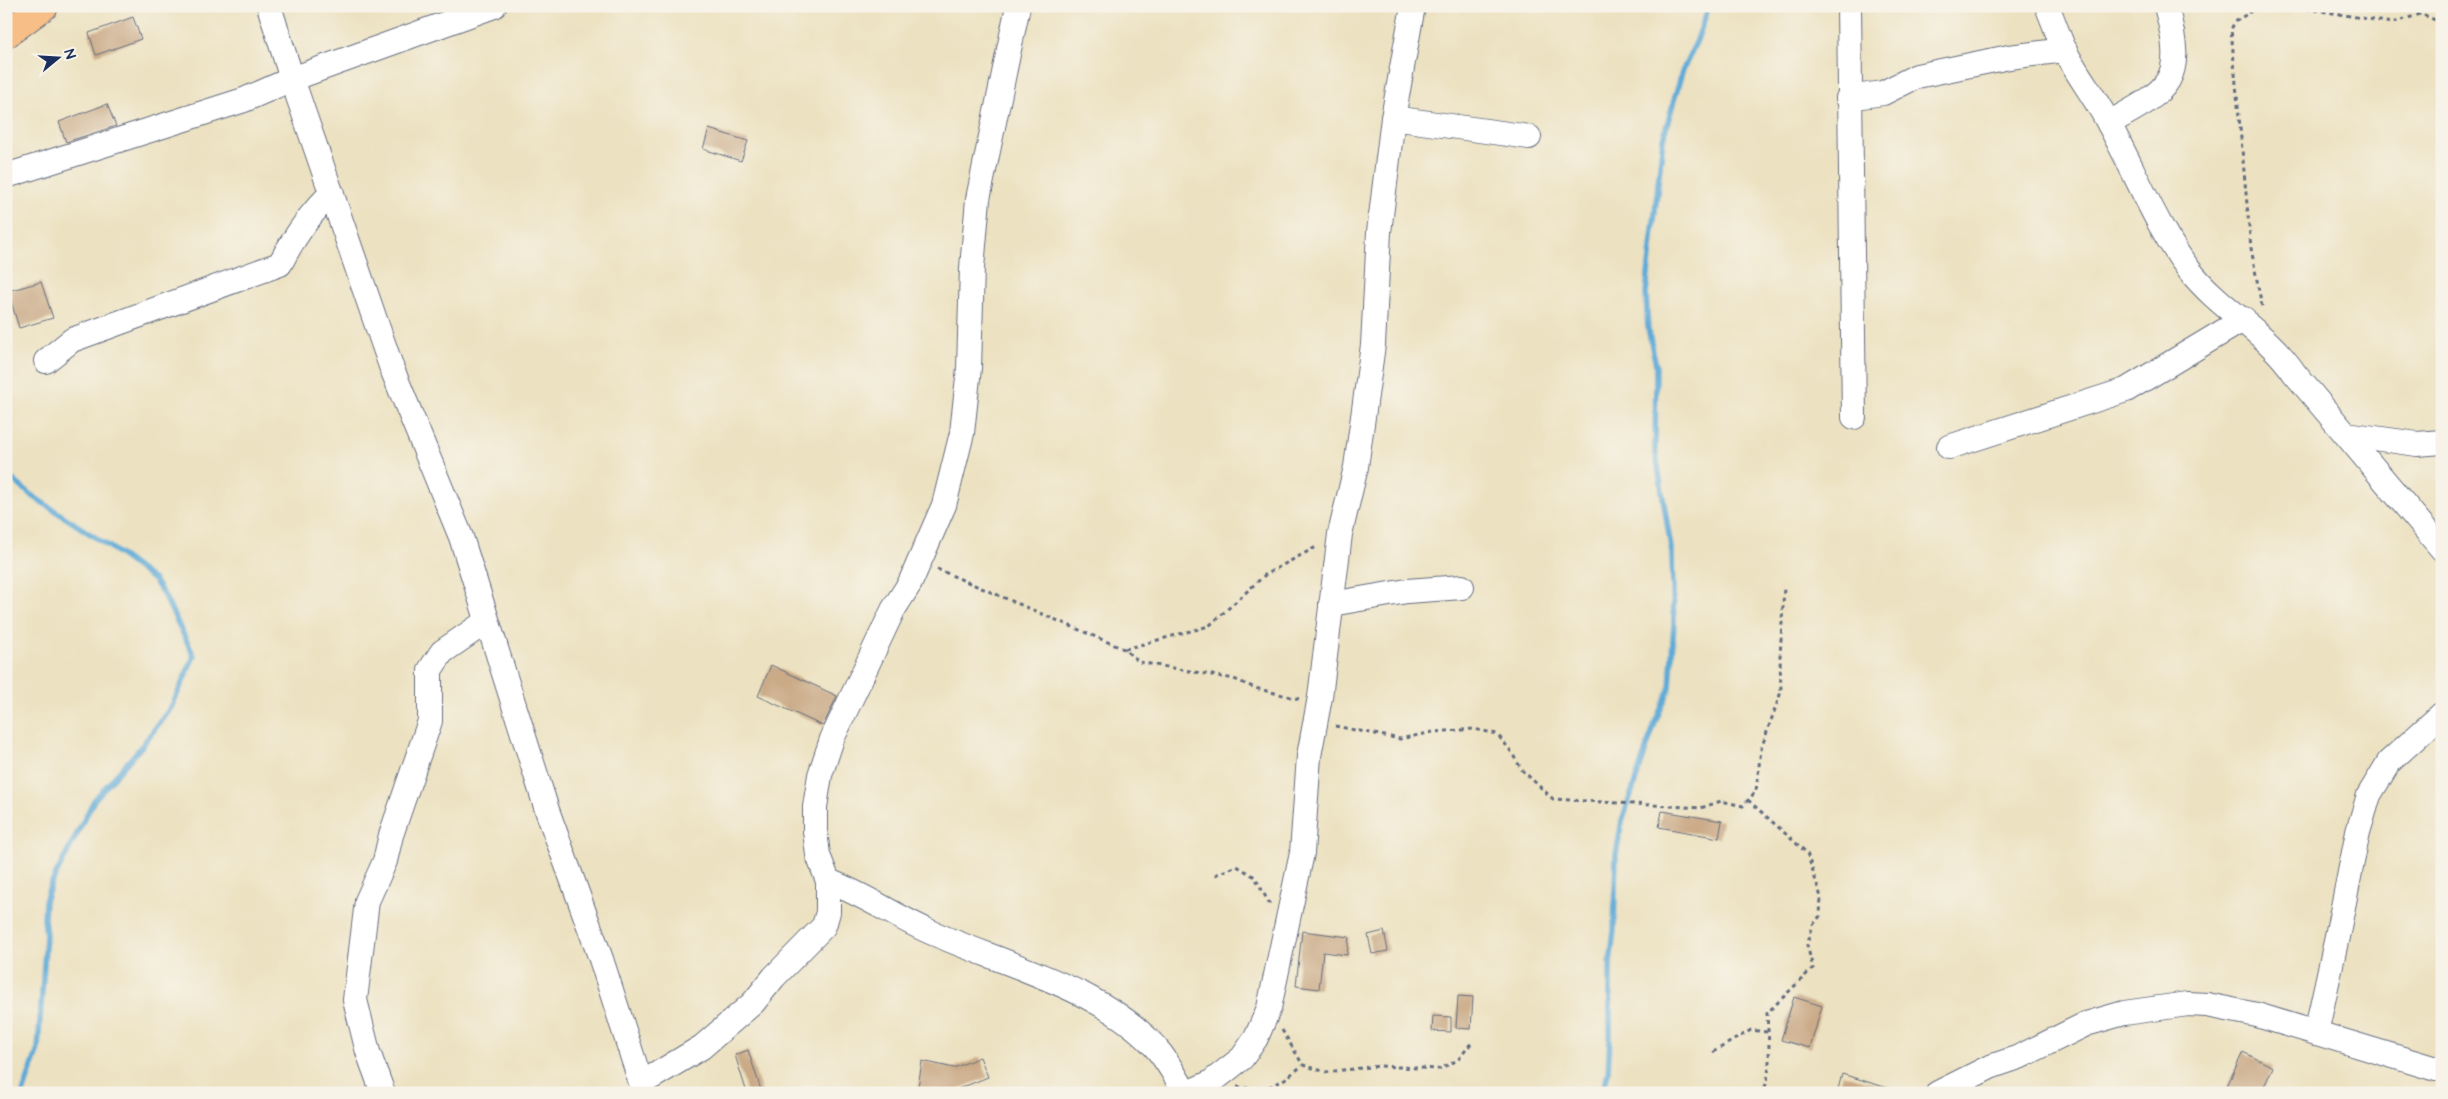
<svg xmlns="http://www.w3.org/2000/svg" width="2448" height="1099" viewBox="0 0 2448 1099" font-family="'Architects Daughter',sans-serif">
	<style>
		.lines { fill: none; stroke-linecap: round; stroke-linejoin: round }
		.stream { stroke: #5faad7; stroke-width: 5.5 }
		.building { fill: #caaa87 }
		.minor-casing { stroke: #646d80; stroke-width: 26 }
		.major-casing { stroke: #646d80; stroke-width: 30 }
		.path { stroke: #646d80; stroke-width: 3; stroke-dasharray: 4 4; stroke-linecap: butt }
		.minor { stroke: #fff; stroke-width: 24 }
		.major { stroke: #f7be87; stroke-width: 28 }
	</style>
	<rect width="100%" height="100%" fill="#f7f3e8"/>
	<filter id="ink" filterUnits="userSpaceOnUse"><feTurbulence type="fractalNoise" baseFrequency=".02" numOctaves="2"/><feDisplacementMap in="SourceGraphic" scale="10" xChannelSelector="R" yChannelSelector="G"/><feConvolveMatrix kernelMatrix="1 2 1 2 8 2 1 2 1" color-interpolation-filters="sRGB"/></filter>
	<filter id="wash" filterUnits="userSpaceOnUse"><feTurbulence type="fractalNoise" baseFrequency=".0096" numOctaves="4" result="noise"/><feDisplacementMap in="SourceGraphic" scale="20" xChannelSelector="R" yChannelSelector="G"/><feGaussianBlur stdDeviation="1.12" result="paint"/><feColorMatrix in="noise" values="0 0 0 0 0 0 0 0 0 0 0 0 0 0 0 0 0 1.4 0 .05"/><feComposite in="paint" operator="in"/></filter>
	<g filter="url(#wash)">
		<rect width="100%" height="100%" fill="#ece1c0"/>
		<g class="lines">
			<!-- stream -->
			<g class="stream">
				<polyline points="6,474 31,495 110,547 154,580 164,595 194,656 172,706 141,747 94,800 85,818 51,884 45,901 44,919 46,935 38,1049 23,1093"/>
				<polyline points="1603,1093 1608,1072 1610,1036 1610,964 1614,930 1616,855 1622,821 1656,720 1670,688 1674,623 1672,554 1655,448 1656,365 1648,329 1646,293 1663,139 1682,72 1697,40 1709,6"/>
			</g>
		</g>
		<g id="blocks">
			<!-- building -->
			<g class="building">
				<polygon points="133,17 141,39 96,55 89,33"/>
				<polygon points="107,104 116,126 66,142 59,122"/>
				<polygon points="709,129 748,141 741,161 703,149"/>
				<polygon points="41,282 53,318 19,328 8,291"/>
				<polygon points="771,665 837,696 823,726 758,696"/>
				<polygon points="1662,811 1722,821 1719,838 1659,827"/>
				<polygon points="1302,931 1349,937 1347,955 1323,952 1319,989 1296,986"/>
				<polygon points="1384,931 1388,951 1372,954 1368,935"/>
				<polygon points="1458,996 1473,997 1471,1029 1456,1028"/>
				<polygon points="1794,997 1822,1006 1810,1048 1781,1040"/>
				<polygon points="1433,1016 1451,1017 1451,1032 1432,1031"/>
				<polygon points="748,1050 762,1093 747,1093 735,1055"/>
				<polygon points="2243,1052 2273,1067 2261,1093 2239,1093 2227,1086"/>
				<polygon points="980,1057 988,1077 958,1089 957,1093 918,1087 922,1061 954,1068"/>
				<polygon points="1842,1074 1891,1089 1890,1093 1837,1093"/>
			</g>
		</g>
	</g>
	<g filter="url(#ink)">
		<use href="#blocks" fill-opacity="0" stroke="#646d80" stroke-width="1"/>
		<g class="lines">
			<defs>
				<g id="minor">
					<polyline points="269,6 292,79 392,369 461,537 547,810 601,959 640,1080 652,1077 702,1047 753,1003 774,977 824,926 828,912 828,881"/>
					<path d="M1018 6 978 199 972 268 969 368 962 433 944 505 910 583 893 610 832 739 820 775 815 807V831L818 855 828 881C863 894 893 915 926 930 998 963 1112 990 1161 1054 1170 1066 1178 1080 1185 1093"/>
					<polyline points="1849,6 1854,417"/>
					<path d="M2047 6C2053 20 2058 35 2064 49 2077 75 2096 98 2109 124 2136 173 2156 227 2190 271 2222 311 2266 331 2295 374L2442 549"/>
					<polyline points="1848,98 1883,93 1917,76 2009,57 2065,50"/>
					<polyline points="1393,118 1529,137"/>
					<path d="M2109 123C2171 89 2186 81 2166 6"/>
					<polyline points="6,176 244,100 292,79 494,6"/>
					<path d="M46 361 72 340 280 264C294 237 309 214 332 193"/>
					<polyline points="2346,434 2417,444 2442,442"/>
					<polyline points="1949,447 2126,390 2244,319"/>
					<polyline points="1331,604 1407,591 1462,587"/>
					<polyline points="2316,1033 2337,937 2358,832 2369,795 2389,762 2442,714"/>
					<polyline points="383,1093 368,1052 355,1000 367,901 385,861 391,835 430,721 430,670 442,652 487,621"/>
					<polyline points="1187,1093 1210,1083 1242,1058 1256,1038 1269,1008 1302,853 1309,756 1320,697 1340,534 1356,467 1373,345 1379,232 1393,118 1413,6"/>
					<polyline points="1938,1093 1990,1067 2019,1057 2086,1024 2124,1013 2188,1004 2207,1005 2257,1015 2436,1069 2442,1067"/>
				</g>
				<polyline id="major" points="6,34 44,6"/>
			</defs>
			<!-- minor casing -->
			<use href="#minor" class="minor-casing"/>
			<!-- major casing -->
			<use href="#major" class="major-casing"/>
			<!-- path -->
			<g class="path">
				<polyline points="2259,6 2235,22 2231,29 2251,248 2262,307"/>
				<polyline points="2291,6 2392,23 2421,14 2435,20 2442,18"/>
				<polyline points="937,569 1124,649 1139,662 1234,679 1255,688 1299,699"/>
				<polyline points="1125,649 1209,626 1266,574 1318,546"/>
				<polyline points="1335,726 1400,739 1433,732 1474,729 1497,734 1510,750 1522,770 1553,799 1701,808 1721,801 1743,806 1756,791 1761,749 1781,692 1780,657 1784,587"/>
				<path d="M1748 800 1807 853 1821 897 1820 916 1813 925 1807 945 1813 968 1767 1013C1768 1039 1773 1068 1763 1093"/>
				<polyline points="1215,875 1237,866 1255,877 1270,905"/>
				<polyline points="1282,1030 1303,1065"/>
				<polyline points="1713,1052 1751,1030 1767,1032"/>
				<path d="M1237 1087C1270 1092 1279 1084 1303 1065L1326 1072 1379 1066 1439 1069 1458 1060 1472 1042"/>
			</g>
			<!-- minor -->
			<use href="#minor" class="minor"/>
			<!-- major -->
			<use href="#major" class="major"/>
		</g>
	</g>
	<!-- margin -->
	<rect width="2448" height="1099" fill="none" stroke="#f7f3e8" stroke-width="25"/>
	<!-- north arrow -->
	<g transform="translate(58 58) rotate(72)" stroke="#f7f3e8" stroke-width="4" paint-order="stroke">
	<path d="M0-4L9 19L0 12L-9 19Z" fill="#1b2f5e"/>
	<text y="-8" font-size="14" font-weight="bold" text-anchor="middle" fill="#1b2f5e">N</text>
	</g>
</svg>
